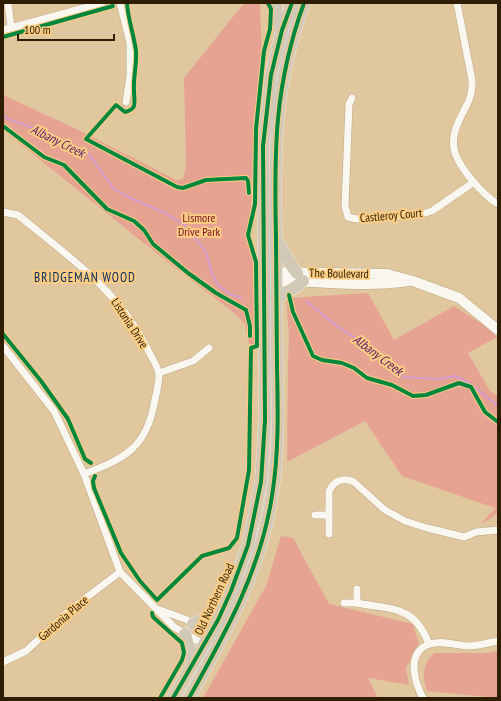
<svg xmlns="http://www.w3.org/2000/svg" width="501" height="701" viewBox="0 0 501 701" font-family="'PT Sans Narrow',sans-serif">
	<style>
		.green { fill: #e7a392 }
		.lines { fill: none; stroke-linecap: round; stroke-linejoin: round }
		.stream { stroke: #d49bce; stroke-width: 2 }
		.street-casing { stroke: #bba786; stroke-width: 8 }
		.secondary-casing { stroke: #bba786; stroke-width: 11 }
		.highway-casing { stroke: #f1e6d3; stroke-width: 13 }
		.street { stroke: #faf7f0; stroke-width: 7 }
		.secondary { stroke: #faf7f0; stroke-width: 10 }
		.highway { stroke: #d1c8b8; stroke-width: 12 }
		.cycleway-casing { stroke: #fbcd83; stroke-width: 6 }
		.cycleway { stroke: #00873e; stroke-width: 4 }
		.labels { text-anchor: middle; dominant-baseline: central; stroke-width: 4; stroke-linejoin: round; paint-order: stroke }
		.street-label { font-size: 12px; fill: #2e1d00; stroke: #fbcd83 }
		.park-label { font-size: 12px; fill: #7b0b21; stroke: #fbcd83 }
		.water-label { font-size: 13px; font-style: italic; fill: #591769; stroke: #fbcd83 }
		.neighbourhood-label { font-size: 13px; letter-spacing: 1px; fill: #06295c; stroke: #fbcd83 }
	</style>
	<rect width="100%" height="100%" fill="#e0c79e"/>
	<!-- green -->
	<g class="green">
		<polygon points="244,3 258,3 260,5 262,58 254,119 251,214 246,235 255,263 256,344 249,344 245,324 233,312 155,252 3,130 3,95 85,133 176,180 183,179 186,166 184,78"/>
		<polygon points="368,293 394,340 454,306 482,324 497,337 468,353 490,391 498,396 498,512 493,517 480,525 495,508 402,476 365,421 287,462 288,364 289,336 286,298"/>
		<polygon points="281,536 293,538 329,604 413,624 419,644 406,668 409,685 368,678 378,698 203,698 266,586"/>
		<path d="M498 651V698L427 691C422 675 422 666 434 653H489Z"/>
	</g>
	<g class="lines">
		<!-- stream -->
		<g class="stream">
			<polyline points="3,115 8,119 47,133 88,153 113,188 124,195 165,213 185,225 206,252 212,274 218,285 231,295 241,297"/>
			<polyline points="306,301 338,327 376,351 404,377 438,379 455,376 468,382 498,406"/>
		</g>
		<defs>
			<g id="street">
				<polyline points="8,3 11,27"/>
				<polyline points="120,3 130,43 130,76 126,102"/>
				<path d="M457 3 472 80C473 100 465 106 458 123 454 132 452 143 455 153 461 170 483 195 498 204"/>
				<polyline points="3,30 102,3"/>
				<polyline points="352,98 349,104 345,206 348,217 357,219 422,214 432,211 474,182"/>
				<path d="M3 212 18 215C69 257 120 291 149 352 152 358 158 367 159 374 159 384 156 395 154 404 146 449 123 459 84 474"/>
				<polyline points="3,346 54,411 84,474 120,572 174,627 207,646"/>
				<polyline points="159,373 193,361 209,348"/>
				<polyline points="315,515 329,515"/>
				<path d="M329 534V491C334 481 343 477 354 482L385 510 405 521 427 528 464 537 476 532 498 530"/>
				<polyline points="344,603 357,603 357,589"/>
				<path d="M357 603C393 610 414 605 429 644"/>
				<polyline points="160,610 185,619 222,640"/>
				<polyline points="3,662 26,651 70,610 120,572"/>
				<path d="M423 698C415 683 405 652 430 644 440 640 456 645 467 646 478 646 488 643 498 641"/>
			</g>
			<g id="secondary">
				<polyline points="269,272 387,274 413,281 459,298 498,330"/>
				<path d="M269 281C315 280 363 288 409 281"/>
			</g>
			<g id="highway">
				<polyline points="276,3 277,20 282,30"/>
				<path d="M276 239C284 250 288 262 297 273"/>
				<polyline points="276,298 296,287 303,281"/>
				<polyline points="193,624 222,611"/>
				<polyline points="185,634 193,663"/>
				<polyline points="173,698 218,620 231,591 248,545 261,482 265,420 263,146 271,75 282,30 292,3"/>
				<path d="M189 698C226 632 260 572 272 496 279 453 278 410 277 367 277 324 276 280 276 237 274 151 274 86 304 3"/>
			</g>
		</defs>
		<!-- street casing -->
		<use href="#street" class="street-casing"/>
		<!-- secondary casing -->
		<use href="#secondary" class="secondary-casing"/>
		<!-- highway casing -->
		<use href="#highway" class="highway-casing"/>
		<!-- street -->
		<use href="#street" class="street"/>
		<!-- secondary -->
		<use href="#secondary" class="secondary"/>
		<!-- highway -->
		<use href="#highway" class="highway"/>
		<defs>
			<g id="cycleway">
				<path d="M127 3C128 19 134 35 136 51 137 65 133 78 134 91 134 102 138 109 125 112L116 105 86 139 177 187 183 188 206 180 246 178 248 181 249 193"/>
				<polyline points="3,37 113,6"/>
				<polyline points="3,126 44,157 64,165 107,209 134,221 144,230 153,244 188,273 216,293 246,310 250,326 250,336"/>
				<polyline points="289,295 293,312 313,356 322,360 342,363 354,368 367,378 392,385 413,396 426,395 459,383 471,387 485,412 498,422"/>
				<polyline points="3,334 41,381 68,419 85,459 91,463"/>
				<polyline points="95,476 93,481 94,488 121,553 140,581 157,600 202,556 229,548 237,538 249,470 251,348 257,346 256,262 248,235 255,204 256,129 264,51 270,29 271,9 268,3"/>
				<polyline points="152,613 153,617 182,643 184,653 182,660 160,698"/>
				<polyline points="173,698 218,620 231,591 248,545 261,482 265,420 263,146 271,75 282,30 292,3"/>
				<path d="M189 698C226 632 260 572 272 496 279 453 278 410 277 367 277 324 276 280 276 237 274 151 274 86 304 3"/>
			</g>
		</defs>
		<!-- cycleway casing -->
		<use href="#cycleway" class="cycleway-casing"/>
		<!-- cycleway -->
		<use href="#cycleway" class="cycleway"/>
	</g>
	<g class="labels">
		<!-- street labels -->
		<g class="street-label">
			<text transform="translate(391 215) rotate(-5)">Castleroy Court</text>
			<text transform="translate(339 273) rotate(1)">The Boulevard</text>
			<text transform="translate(130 323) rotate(57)">Listonia Drive</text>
			<text transform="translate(214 599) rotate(-65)">Old Northern Road</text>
			<text transform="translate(63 618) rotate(-41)">Gardonia Place</text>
		</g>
		<!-- park labels -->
		<g class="park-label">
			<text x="199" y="217">Lismore<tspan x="199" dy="14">Drive Park</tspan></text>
		</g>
		<!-- water labels -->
		<g class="water-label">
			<text transform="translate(58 141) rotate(26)">Albany Creek</text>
			<text transform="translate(378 355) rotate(37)">Albany Creek</text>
		</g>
		<!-- neighbourhood labels -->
		<g class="neighbourhood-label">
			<text x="85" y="277">BRIDGEMAN WOOD</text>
		</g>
	</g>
	<!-- border -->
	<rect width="501" height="701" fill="none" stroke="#2e1d00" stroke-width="8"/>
	<!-- scale -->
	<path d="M18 34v6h96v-6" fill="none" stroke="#2e1d00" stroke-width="2"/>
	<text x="24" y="34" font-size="12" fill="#2e1d00" stroke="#fbcd83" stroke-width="3" paint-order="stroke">100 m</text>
</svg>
